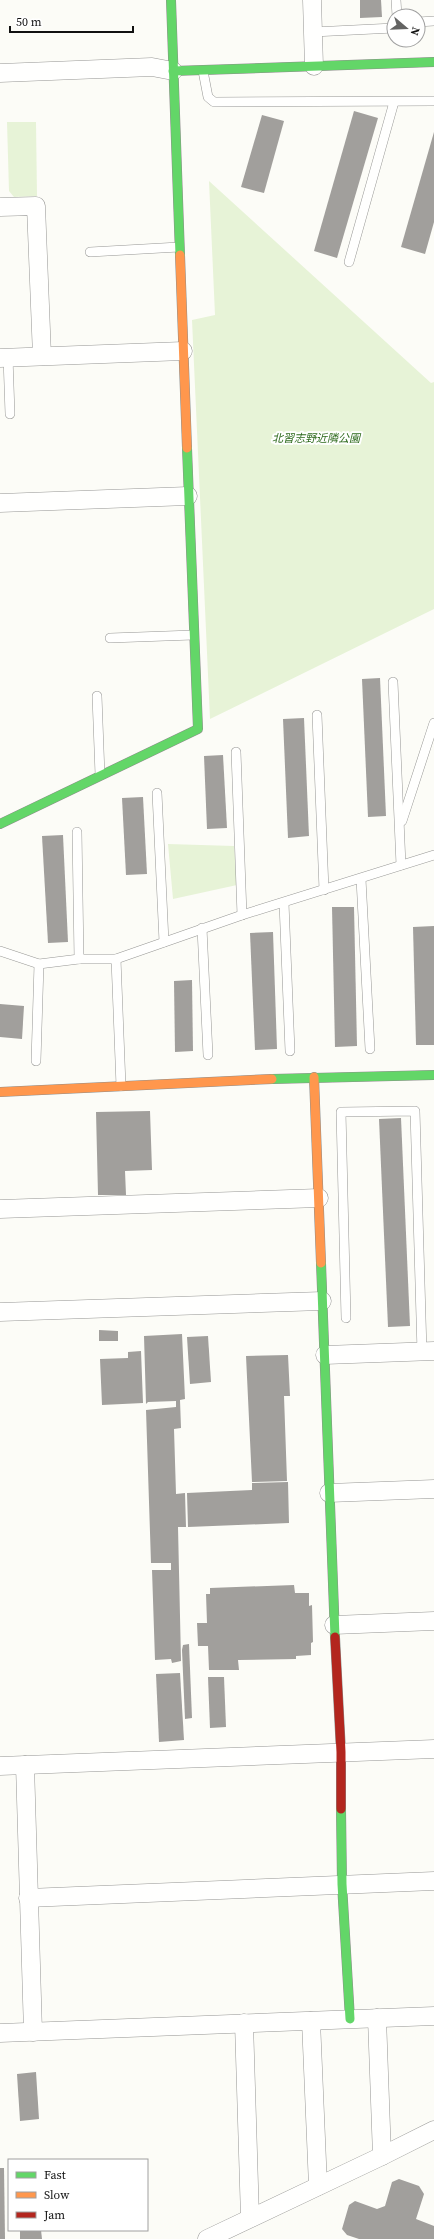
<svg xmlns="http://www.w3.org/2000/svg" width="434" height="2239" viewBox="0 0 434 2239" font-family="'Source Serif 4','Noto Sans JP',serif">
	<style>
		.green { fill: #e7f3d7 }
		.building { fill: #a19f9c }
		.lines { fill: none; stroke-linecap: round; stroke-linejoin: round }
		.lane-casing { stroke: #979795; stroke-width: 10 }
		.street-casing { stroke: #979795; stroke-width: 19 }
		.fast-casing { stroke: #8d8d8b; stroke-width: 10 }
		.slow-casing { stroke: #8d8d8b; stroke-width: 10 }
		.jam-casing { stroke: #8d8d8b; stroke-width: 10 }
		.lane { stroke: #fffffe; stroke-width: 9 }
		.street { stroke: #fffffe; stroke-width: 18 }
		.fast { stroke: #63d668; stroke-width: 9 }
		.slow { stroke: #ff974d; stroke-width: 9 }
		.jam { stroke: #b3261e; stroke-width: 9 }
		.labels { text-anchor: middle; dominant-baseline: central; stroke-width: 4; stroke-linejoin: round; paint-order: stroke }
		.park-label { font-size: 11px; font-style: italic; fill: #2f6b1e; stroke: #fff }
	</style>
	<rect width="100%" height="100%" fill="#fcfcf7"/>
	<!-- green -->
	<g class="green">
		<polygon points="7,122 36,122 37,196 14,197 9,191"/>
		<polygon points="209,181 431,383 434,382 434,609 210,719 192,320 215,315"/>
		<polygon points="168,844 234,846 237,885 173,899"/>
	</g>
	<!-- building -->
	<g class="building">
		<polygon points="360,0 381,0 382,17 360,18"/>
		<polygon points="354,111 378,118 337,258 314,251"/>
		<polygon points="262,115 284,121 264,193 241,187"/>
		<polygon points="434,132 434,222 425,254 401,247"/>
		<polygon points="380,678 386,816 368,817 362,679"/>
		<polygon points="304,718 309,836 288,838 283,719"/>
		<polygon points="223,755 227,828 207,829 204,756"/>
		<polygon points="143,797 147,874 126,875 122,798"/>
		<polygon points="63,835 68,942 48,943 42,836"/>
		<polygon points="332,907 354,907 357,1046 335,1047"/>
		<polygon points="434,926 434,1045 416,1045 413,927"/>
		<polygon points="273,932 277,1049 255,1050 250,933"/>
		<polygon points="192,980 193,1051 175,1052 174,981"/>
		<polygon points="0,1004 24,1006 22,1039 0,1037"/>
		<polygon points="150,1111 152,1170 125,1171 126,1195 98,1195 96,1112"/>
		<polygon points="401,1118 410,1326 388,1327 379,1119"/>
		<polygon points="99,1330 118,1331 118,1341 99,1341"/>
		<polygon points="182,1334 185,1399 180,1400 181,1428 174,1429 176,1494 185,1493 186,1527 178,1527 181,1661 172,1663 171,1659 155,1660 152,1570 171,1570 171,1563 151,1563 146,1410 176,1407 176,1401 148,1402 146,1404 144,1336"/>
		<polygon points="208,1336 211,1382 190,1384 187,1337"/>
		<polygon points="141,1351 143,1403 102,1405 100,1359 128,1358 128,1352"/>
		<polygon points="288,1355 290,1396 284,1396 287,1481 252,1482 246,1356"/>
		<polygon points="288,1482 289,1523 188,1527 187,1493 252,1490 252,1483"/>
		<polygon points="294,1585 295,1593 309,1593 309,1606 312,1605 313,1642 311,1643 311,1655 296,1656 296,1659 238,1660 239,1670 209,1670 208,1646 198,1646 197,1623 207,1623 206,1594 210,1594 210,1588"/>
		<polygon points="189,1644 192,1718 185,1719 182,1650 183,1645"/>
		<polygon points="180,1673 184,1740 159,1742 156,1674"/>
		<polygon points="208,1677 224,1677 226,1727 210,1728"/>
		<polygon points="36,2072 39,2119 20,2121 17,2074"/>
		<polygon points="0,2168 4,2168 5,2239 0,2239"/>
		<polygon points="399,2179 419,2186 424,2194 416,2219 434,2226 434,2239 359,2239 347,2235 342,2229 349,2205 355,2201 377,2209 385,2206 392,2182"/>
		<polygon points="20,2230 41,2230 42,2239 20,2239"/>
	</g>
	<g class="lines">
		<defs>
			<g id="lane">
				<polyline points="396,0 397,16"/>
				<polyline points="418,22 434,21"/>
				<polyline points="313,32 394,28"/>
				<polyline points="203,71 208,97 214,102 434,101"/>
				<polyline points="90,252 179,247"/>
				<polyline points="349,262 394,102"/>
				<polyline points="8,357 10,414"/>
				<polyline points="110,638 193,635"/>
				<polyline points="393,682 401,865"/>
				<polyline points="97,696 100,775"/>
				<polyline points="317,715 324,890"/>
				<polyline points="236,752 242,915"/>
				<polyline points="157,793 164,942"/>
				<polyline points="402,821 434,723"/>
				<polyline points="77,832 79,959"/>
				<polyline points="361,879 370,1049"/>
				<polyline points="284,903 290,1051"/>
				<polyline points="202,928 208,1055"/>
				<polyline points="0,951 39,964 79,959 116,959 242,915 434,855"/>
				<polyline points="116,959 121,1086"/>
				<polyline points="36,1061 39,964"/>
				<polyline points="346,1318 341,1112 415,1111 422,1352"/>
			</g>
			<g id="street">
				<polyline points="312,0 314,66"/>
				<polyline points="0,73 152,67 173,71"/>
				<polyline points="0,207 36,206 42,356"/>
				<polyline points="0,358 183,351"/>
				<polyline points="0,503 188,496"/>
				<polyline points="0,1209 319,1198"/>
				<polyline points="0,1312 322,1301"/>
				<polyline points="325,1355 434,1351"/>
				<polyline points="329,1493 434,1489"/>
				<polyline points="334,1625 434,1621"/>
				<polyline points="25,1765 33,2032"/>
				<polyline points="0,1766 434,1749"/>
				<polyline points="28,1898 434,1881"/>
				<polyline points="377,2018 382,2156"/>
				<polyline points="311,2021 318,2186"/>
				<polyline points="244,2023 250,2218"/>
				<polyline points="0,2033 434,2016"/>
				<polyline points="207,2239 382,2156 434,2130"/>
			</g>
			<g id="fast">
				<polyline points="171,0 180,255"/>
				<polyline points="173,71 434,62"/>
				<polyline points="0,824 198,729 187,448"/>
				<polyline points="272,1079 434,1075"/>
				<polyline points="321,1263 335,1637"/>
				<polyline points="341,1809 342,1884 350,2019"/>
			</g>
			<g id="slow">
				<polyline points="180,255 187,448"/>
				<polyline points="314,1077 321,1263"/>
				<polyline points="0,1092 272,1079"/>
			</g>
			<polyline id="jam" points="335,1637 341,1752 341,1809"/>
		</defs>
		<!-- lane casing -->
		<use href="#lane" class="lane-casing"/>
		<!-- street casing -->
		<use href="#street" class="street-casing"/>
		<!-- fast casing -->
		<use href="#fast" class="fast-casing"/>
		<!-- slow casing -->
		<use href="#slow" class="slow-casing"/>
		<!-- jam casing -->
		<use href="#jam" class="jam-casing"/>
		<!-- lane -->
		<use href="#lane" class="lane"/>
		<!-- street -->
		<use href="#street" class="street"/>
		<!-- fast -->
		<use href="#fast" class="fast"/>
		<!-- slow -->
		<use href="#slow" class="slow"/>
		<!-- jam -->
		<use href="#jam" class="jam"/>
	</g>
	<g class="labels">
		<!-- park labels -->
		<g class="park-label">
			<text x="316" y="438">北習志野近隣公園</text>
		</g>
	</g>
	<!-- legend -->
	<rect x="8" y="2159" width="140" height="72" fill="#ffffff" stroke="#a0a0a0"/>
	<rect x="16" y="2172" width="20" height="6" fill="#63d668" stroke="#a0a0a0"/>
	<text x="44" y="2179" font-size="12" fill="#111111">Fast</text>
	<rect x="16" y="2192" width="20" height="6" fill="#ff974d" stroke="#a0a0a0"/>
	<text x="44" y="2199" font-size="12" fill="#111111">Slow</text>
	<rect x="16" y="2212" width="20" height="6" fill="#b3261e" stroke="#a0a0a0"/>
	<text x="44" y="2219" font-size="12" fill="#111111">Jam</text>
	<!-- north arrow -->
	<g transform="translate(406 28) rotate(109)"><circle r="19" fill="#ffffff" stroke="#a0a0a0"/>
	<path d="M0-3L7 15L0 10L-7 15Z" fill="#636362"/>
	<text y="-6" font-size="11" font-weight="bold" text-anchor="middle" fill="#111111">N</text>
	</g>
	<!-- scale -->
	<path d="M10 26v6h123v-6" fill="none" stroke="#111111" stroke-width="2"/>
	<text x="16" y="26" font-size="12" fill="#111111" stroke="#ffffff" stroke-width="3" paint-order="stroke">50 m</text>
</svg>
